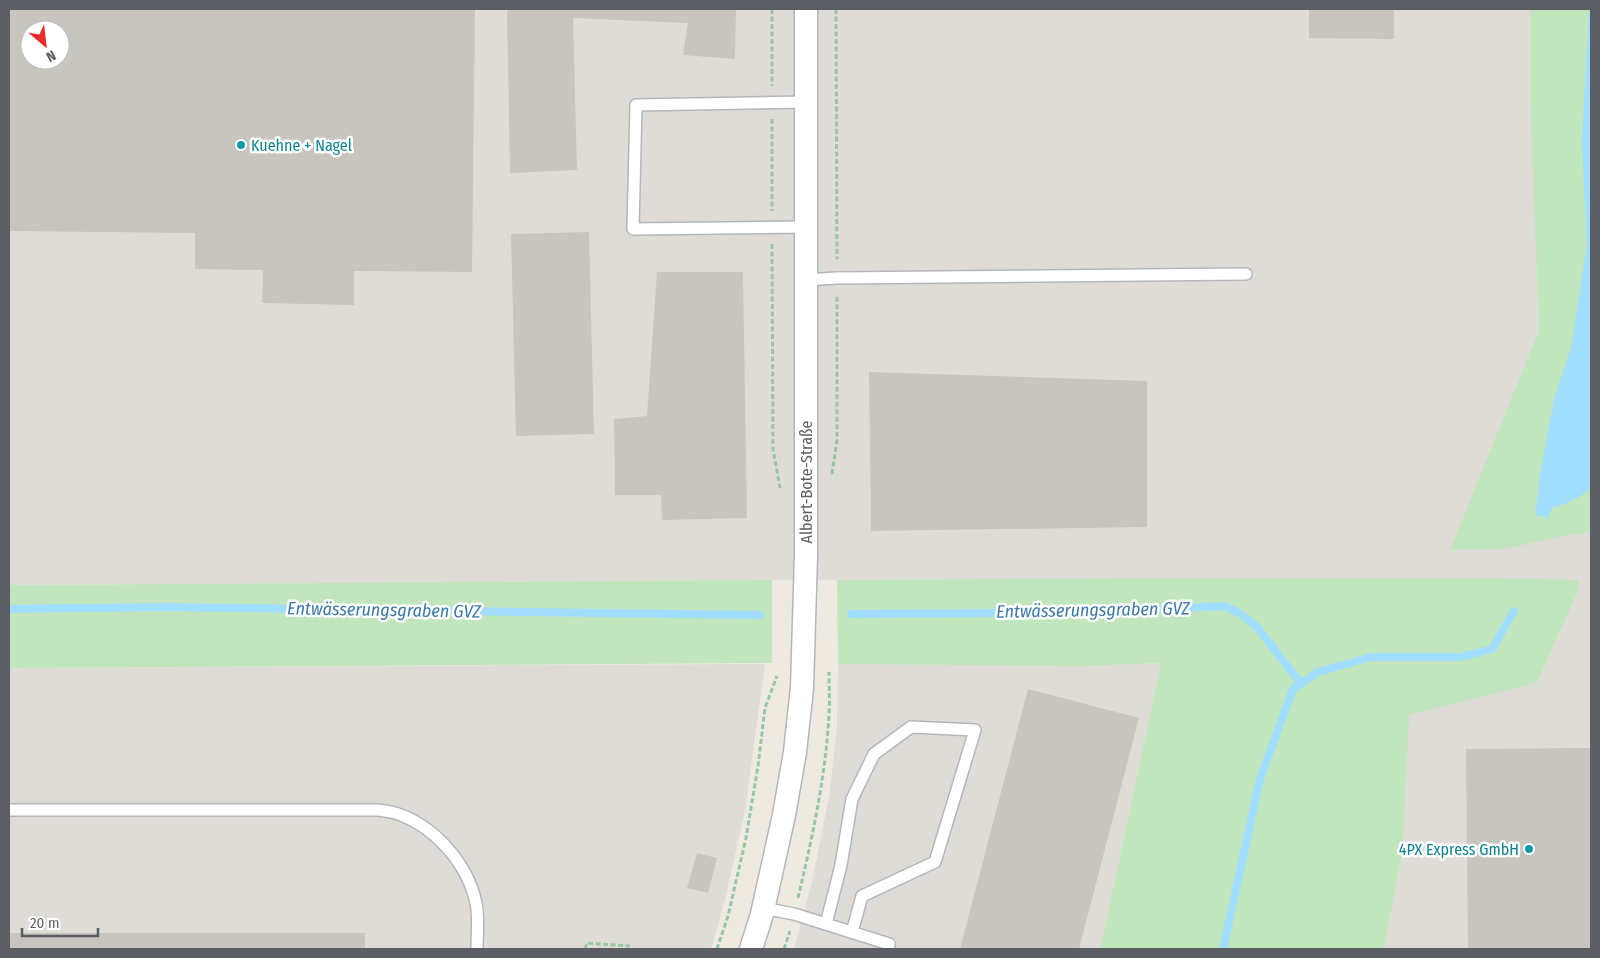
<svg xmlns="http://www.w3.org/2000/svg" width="1600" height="958" viewBox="0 0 1600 958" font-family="'Fira Sans Condensed',sans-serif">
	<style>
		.industrial { fill: #dfdcd7; fill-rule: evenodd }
		.green { fill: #c1e6be }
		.water { fill: #a1ddff }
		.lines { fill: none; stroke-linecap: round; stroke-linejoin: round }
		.stream { stroke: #a1ddff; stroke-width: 8 }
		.building { fill: #c8c5bf; fill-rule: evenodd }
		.service-casing { stroke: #b3b6ba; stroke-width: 14 }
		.minor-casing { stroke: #b3b6ba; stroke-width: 25 }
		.path { stroke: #97c7a1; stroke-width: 3; stroke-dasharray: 5 2.5; stroke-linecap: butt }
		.service { stroke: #fff; stroke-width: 11 }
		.minor { stroke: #fff; stroke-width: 22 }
		.culture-dot { fill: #0f9aa8; stroke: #fff; stroke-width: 2 }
		.labels { text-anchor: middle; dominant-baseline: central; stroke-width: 5; stroke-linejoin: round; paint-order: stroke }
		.culture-label { font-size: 16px; fill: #0d838f; stroke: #fff; text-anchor: start }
		.street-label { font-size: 16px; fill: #5b5f63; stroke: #fff }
		.water-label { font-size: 18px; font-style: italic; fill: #3b79a9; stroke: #fff }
	</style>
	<rect width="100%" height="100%" fill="#eeeae2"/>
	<!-- industrial -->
	<g class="industrial">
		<path d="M9 9H1591V949H1384L1403 850 1408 715 1537 683 1577 594 1579 580 1123 578 9 585ZM30 30H60V60H30Z"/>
		<polygon points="1161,663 1100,949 794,949 813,878 830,791 837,727 838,664 1086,666"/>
		<polygon points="765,664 745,810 725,900 711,949 9,949 9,668"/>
	</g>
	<!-- green -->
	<g class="green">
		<path d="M1530 9H1591V533C1563 534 1535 543 1508 548 1489 551 1469 549 1450 550L1539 330 1530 100Z"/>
		<polygon points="1123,578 1500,578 1579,580 1577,594 1537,683 1409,715 1403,850 1384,949 1100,949 1161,663 1086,666 838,664 837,580"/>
		<polygon points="772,580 772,663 9,668 9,585"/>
	</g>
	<!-- water -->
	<path class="water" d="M1589 9H1591V488C1580 498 1566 504 1552 508L1548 518 1535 515 1540 474 1554 399 1571 348 1587 245 1582 143Z"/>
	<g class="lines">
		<!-- stream -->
		<g class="stream">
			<polyline points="9,609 162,607 760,615"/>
			<polyline points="851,614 1108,612 1225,606 1241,614 1257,627 1301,684"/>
			<polyline points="1223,949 1260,779 1293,689 1318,672 1371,657 1461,657 1492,649 1514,611"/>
		</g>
	</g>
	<!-- building -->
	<g class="building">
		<path d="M9 9H475L472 272 354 271V305L262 303 263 270 195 269V233L9 231ZM30 30H60V60H30Z"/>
		<polygon points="507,9 736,9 735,59 683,55 688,23 573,18 577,170 510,173"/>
		<polygon points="1309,9 1394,9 1394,39 1309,38"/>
		<polygon points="589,232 594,434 516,436 511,234"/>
		<polygon points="657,272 743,272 747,518 662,520 661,495 615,495 614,419 647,416"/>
		<polygon points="869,372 1147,381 1147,527 871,531"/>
		<polygon points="1028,689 1139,718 1079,949 960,949"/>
		<polygon points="1591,748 1591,949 1468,949 1466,749"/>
		<polygon points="697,853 717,858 708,893 687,888"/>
		<rect x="9" y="933" width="356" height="16"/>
	</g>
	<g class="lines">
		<defs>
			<g id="service">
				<polyline points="806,227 633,229 636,105 806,102"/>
				<polyline points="805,280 837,278 1246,274"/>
				<path d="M9 810H378C386 811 394 812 401 815 437 829 468 865 476 903 479 917 477 935 477 949"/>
				<polyline points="763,908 794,914 889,944 888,949"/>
				<polyline points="826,924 841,865 852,799 874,754 911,727 975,730 935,862 862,896 852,932"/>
			</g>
			<polyline id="minor" points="751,949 762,914 784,815 795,752 802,688 806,555 806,9"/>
		</defs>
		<!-- service casing -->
		<use href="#service" class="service-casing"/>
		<!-- minor casing -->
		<use href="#minor" class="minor-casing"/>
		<!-- path -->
		<g class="path">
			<polyline points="772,9 772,86"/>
			<polyline points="836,9 837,259"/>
			<polyline points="772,119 772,211"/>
			<polyline points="772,244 773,449 780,488"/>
			<polyline points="832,474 837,440 837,296"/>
			<path d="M798 898C812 839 826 775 829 714 830 700 829 686 829 672"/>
			<polyline points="585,949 587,943 630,946"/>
			<polyline points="717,949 728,916 746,838 758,766 765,708 777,676"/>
			<polyline points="784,949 790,931"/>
		</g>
		<!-- service -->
		<use href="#service" class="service"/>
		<!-- minor -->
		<use href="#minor" class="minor"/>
	</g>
	<!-- markers -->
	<g class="culture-dot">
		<circle cx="241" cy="145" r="5"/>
		<circle cx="1529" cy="849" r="5"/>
	</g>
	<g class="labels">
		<!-- culture labels -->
		<g class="culture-label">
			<text x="251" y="145">Kuehne + Nagel</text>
			<text x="1519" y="849" text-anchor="end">4PX Express GmbH</text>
		</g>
		<!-- street labels -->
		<g class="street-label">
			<text transform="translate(806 482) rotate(-90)">Albert-Bote-Straße</text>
		</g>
		<!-- water labels -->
		<g class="water-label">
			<text transform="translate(384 610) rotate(1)">Entwässerungsgraben GVZ</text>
			<text transform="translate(1093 610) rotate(-1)">Entwässerungsgraben GVZ</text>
		</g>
	</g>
	<!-- border -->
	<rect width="1600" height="958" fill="none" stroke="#5b5f63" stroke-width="20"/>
	<!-- north arrow -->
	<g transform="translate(45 45) rotate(152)"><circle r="24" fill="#ffffff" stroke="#bdbfc1"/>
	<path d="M0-4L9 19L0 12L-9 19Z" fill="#eb2b2b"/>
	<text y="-8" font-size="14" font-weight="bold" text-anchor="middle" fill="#5b5f63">N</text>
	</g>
	<!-- scale -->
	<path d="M22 928v8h76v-8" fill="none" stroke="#5b5f63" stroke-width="2.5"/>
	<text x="30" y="928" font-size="15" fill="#5b5f63" stroke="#ffffff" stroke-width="4" paint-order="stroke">20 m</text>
</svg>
